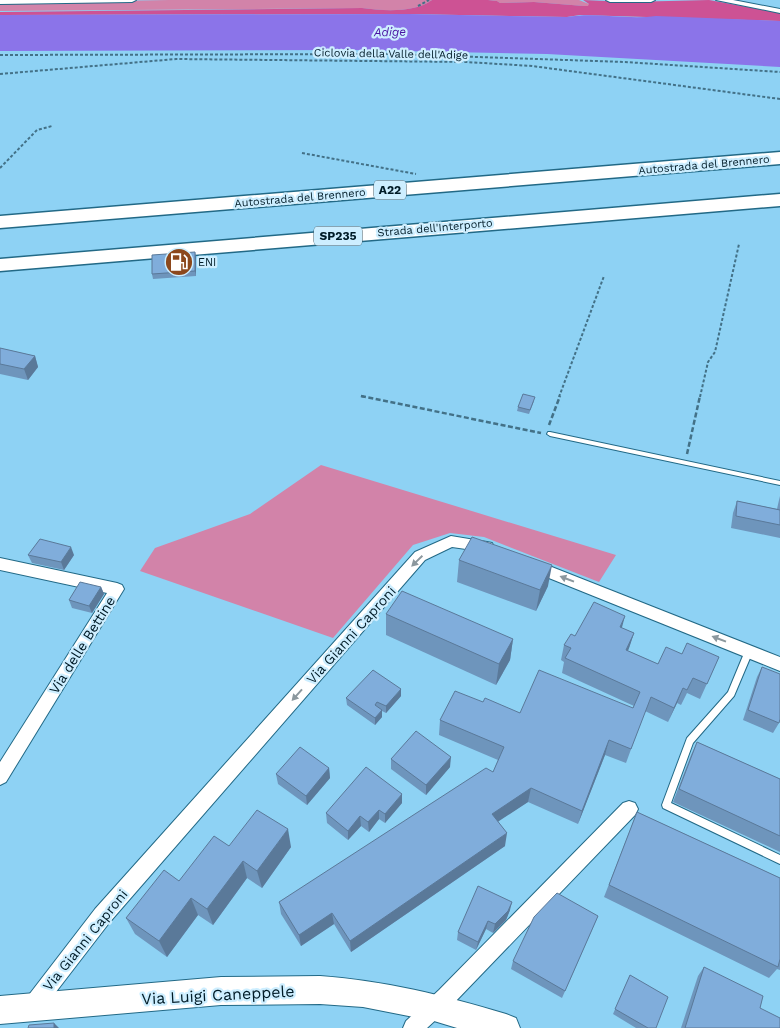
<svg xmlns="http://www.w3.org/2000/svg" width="780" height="1028" viewBox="0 0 780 1028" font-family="'Work Sans',sans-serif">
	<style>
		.green { fill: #d283a9 }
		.forest { fill: #cd5294 }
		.water { fill: #8b74e9 }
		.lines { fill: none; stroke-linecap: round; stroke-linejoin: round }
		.lane-casing { stroke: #226986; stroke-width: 2 }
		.street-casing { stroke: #226986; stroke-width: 2 }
		.secondary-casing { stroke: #226986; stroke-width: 2 }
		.highway-casing { stroke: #226986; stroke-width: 3 }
		.path-far1 { stroke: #437187; stroke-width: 2; stroke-dasharray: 3 2; stroke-linecap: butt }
		.path { stroke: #437187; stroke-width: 2.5; stroke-dasharray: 5 2.5; stroke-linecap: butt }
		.lane { fill: #fff; fill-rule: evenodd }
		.street { fill: #fff; fill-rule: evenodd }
		.secondary { fill: #fff; fill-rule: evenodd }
		.highway { fill: #fff; fill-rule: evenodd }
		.wall { fill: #6e95bc }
		.shaded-wall { fill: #5a7999 }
		.building { fill: #80addb; stroke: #5a7999 }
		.oneway { fill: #8c989e }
		.labels { text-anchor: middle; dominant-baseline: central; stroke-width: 4.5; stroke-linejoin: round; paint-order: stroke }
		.far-street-label { font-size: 11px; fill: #001b27; stroke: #cdeeff }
		.far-poi-label { font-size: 11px; fill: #001b27; stroke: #cdeeff; text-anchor: start }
		.far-water-label { font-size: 12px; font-style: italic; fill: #4913a2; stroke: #cdeeff }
		.shield { fill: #cdeeff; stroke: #3e5a68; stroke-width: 1 }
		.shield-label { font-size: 12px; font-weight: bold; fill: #001b27 }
		.street-label { font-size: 14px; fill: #001b27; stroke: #cdeeff }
		.near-street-label { font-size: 16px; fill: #001b27; stroke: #cdeeff }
	</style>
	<rect width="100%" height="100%" fill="#8ed2f4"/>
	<!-- green -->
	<g class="green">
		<path d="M169 0H432C414 13 384 11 362 8L0 11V3Z"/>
		<polygon points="488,0 579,0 589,4 589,6 584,6 534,2 500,3 497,1"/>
		<polygon points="321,465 616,555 599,582 484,537 450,533 413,545 333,638 140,571 155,548 250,514"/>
	</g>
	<!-- forest -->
	<path class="forest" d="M432 0H488L497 1 500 3 534 2 584 6H588L589 4 583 0 628 2 709 0 780 13V21L580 15 567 17 409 14 0 15V12L362 8C384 11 414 13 432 0Z"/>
	<!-- water -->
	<path class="water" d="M409 14 567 17C596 12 626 20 656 16L780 21V67L547 54 352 50 0 51V15Z"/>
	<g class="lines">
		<defs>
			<g id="lane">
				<polygon points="548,432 550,432 780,481 780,485 550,436 547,434"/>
				<polygon points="749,648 752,649 753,651 734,696 693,743 671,803 780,855 780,864 663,808 662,805 687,738 728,692 745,651 746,649"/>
			</g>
			<g id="street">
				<polygon points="0,0 136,0 132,2 0,4"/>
				<polygon points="606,0 655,0 651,2 610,2"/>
				<polygon points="716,0 733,0 780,9 780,13"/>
				<polygon points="451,536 487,542 492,543 494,547 492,551 487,552 452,547 425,560 109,923 39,1014 32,1017 25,1014 22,1007 25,1000 95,909 415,552"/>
				<polygon points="0,558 117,583 122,585 124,589 6,782 0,785 0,762 107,593 0,570"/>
				<polygon points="534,560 780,657 780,671 529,570 527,566 529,562"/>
				<polygon points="629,801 635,803 638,809 635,815 453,1004 427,1028 403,1028 406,1021 439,990 623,803"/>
			</g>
			<path id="secondary" d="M320 976C387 981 442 995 506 1014L516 1018 520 1028H457L434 1021 363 1007 320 1004 221 1005 0 1024V996L221 977Z"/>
			<g id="highway">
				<polygon points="780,152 780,164 0,228 0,216"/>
				<polygon points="780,194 780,206 0,271 0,259"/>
			</g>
		</defs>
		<!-- lane casing -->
		<use href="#lane" class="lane-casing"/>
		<!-- street casing -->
		<use href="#street" class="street-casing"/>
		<!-- secondary casing -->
		<use href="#secondary" class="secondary-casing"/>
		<!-- highway casing -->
		<use href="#highway" class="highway-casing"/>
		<!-- path-far1 -->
		<g class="path-far1">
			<polyline points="418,6 429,0"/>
			<polyline points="0,55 390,54 625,62 780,72"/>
			<polyline points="0,74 176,59 466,62 532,66 780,99"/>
			<polyline points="302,153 416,174"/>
			<polyline points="0,168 37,130 52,126"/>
			<polyline points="361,396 365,397"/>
			<polyline points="559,397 604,276"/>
			<polyline points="700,397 708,362 715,352 739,244"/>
		</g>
		<!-- path -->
		<g class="path">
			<polyline points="361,396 541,433"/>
			<polyline points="549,425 560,396"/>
			<polyline points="687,454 700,396"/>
		</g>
		<!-- lane -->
		<use href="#lane" class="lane"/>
		<!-- street -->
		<use href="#street" class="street"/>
		<!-- secondary -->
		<use href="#secondary" class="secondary"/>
		<!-- highway -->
		<use href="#highway" class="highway"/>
	</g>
	<!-- wall -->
	<g class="wall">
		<polygon points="195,252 196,276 153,279 152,274"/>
		<polygon points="0,348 35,356 38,367 28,380 0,374"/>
		<polygon points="534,401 529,414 517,411 518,407"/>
		<polygon points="780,496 780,538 731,528 733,513 737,501 777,509 779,500"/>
		<polygon points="28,555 74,555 64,570 32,563"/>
		<polygon points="459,560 548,586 536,611 457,582"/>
		<polygon points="101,587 104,594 92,613 72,608 69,600"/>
		<polygon points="386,614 513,639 510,660 496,685 386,635"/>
		<polygon points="622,628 634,633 628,651 658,664 682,654 719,657 700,699 687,693 681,705 677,703 668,722 645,711 626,763 605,755 578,824 528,802 498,821 505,846 351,952 334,924 301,946 281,914 279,902 493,772 498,760 439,735 440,720 483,702 520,713 633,708 634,706 562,673 564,662 561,660 564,645 575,636"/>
		<polygon points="762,667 779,723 773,733 743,720 757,677"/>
		<polygon points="401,696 386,713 382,711 382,717 375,725 347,705 346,698"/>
		<polygon points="697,742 780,779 780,852 673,802 691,755"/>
		<polygon points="391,759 450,767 426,795 391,769"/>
		<polygon points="329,768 330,778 307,805 278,784 276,774"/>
		<polygon points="402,803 385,823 379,819 369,832 361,826 348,840 327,823 326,813"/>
		<polygon points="637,812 780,878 780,970 777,969 769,978 604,897"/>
		<polygon points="229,846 291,847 262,888 247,878 213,925 198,915 167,957 135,934 126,918"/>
		<polygon points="510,910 506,920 493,933 486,929 476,950 457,940 458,932"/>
		<polygon points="598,916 562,998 511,969 513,961"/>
		<polygon points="704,967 780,1028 681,1028 698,976"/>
		<polygon points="630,975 656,1028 636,1028 613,1014"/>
	</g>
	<!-- shaded-wall -->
	<g class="shaded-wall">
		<polygon points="195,252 196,257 196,276 195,271"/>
		<polygon points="35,356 38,367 28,380 24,369"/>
		<polygon points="71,547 74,555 64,570 61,562"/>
		<polygon points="552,565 548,586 536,611 540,590"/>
		<polygon points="101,587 104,594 92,613 89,606"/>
		<polygon points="625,616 621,631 620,627"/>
		<polygon points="634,633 629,648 621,665 626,650"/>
		<polygon points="513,639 510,660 496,685 499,664"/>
		<polygon points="683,688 677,703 668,722 674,708"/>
		<polygon points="401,689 401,696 386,713 386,706"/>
		<polygon points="382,710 382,717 375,725 375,718"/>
		<polygon points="609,740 605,755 578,824 582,811"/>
		<polygon points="451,757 450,767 426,795 426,785"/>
		<polygon points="329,768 330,778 307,805 306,796"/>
		<polygon points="531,788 528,802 490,827 492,814"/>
		<polygon points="402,794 402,803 385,823 385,814"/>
		<polygon points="379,810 379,819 369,832 368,822"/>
		<polygon points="360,816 361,826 348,840 348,831"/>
		<polygon points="288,829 291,847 262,888 257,871"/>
		<polygon points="507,833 505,846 351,952 350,941"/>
		<polygon points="243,861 247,878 213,925 207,909"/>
		<polygon points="191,898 198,915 167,957 159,941"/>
		<polygon points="512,902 510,910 506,920 493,933 495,924"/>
		<polygon points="332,913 334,924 301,946 299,935"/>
		<polygon points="488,921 486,929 476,950 478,942"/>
		<polygon points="54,1023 59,1028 54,1028"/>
	</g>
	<!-- building -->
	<g class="building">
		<polygon points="195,252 195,271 152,274 152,255"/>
		<polygon points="0,348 35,356 24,369 0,364"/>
		<polygon points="523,394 535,397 530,410 518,407"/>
		<polygon points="737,501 780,510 780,525 736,516"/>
		<polygon points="472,537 552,565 540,590 459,560"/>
		<polygon points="40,539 71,547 61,562 28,555"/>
		<polygon points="80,582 101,587 89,606 69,600"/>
		<polygon points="402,591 513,639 499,664 386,614"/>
		<polygon points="594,602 625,616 620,627 634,633 626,650 658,664 666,647 682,654 687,643 719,657 707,684 693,678 687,690 683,688 674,708 651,697 631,749 609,740 582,811 531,788 492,814 507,833 350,941 332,913 299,935 279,902 486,768 493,772 504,747 440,720 455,691 483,702 485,698 520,713 539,670 633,708 640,692 565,658 571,648 564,645 571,634 575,636"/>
		<polygon points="762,667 780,674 780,719 779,723 748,710"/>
		<polygon points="373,670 401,689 386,706 377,702 375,705 382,710 375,718 346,698"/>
		<polygon points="416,731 451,757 426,785 391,759"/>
		<polygon points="697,742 780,779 780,836 679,789"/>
		<polygon points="300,747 329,768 306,796 276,774"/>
		<polygon points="366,767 402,794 385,814 379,810 368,822 360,816 348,831 326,813"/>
		<polygon points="257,810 288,829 257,871 243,861 207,909 191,898 159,941 126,918 164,870 179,881 214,836 229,846"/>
		<polygon points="637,812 780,878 780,959 778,967 609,885"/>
		<polygon points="478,886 512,902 508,911 495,924 488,921 478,942 458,932"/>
		<polygon points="557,893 598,916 565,991 513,961 534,917"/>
		<polygon points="704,967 763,996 760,1008 780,1018 780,1028 685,1028"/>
		<polygon points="630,975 668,997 656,1028 648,1028 615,1009"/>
		<polygon points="54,1023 54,1028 28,1028 29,1025"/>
	</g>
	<!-- one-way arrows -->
	<defs><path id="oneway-solid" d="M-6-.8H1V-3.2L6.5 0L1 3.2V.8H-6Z" transform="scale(1.25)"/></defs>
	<g class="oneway">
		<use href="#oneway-solid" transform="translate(417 561) rotate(136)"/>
		<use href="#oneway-solid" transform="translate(567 579) rotate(-159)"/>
		<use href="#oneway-solid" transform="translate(719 639) rotate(-159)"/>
		<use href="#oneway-solid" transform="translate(297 695) rotate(132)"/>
	</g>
	<!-- icons -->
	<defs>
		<symbol id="fuel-disc" viewBox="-11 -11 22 22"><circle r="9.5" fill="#8c481c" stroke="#cdeeff"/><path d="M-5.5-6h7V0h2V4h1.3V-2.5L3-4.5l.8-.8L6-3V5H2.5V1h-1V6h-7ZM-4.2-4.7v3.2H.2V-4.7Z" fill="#fff"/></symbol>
	</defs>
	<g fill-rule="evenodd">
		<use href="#fuel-disc" x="163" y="246" width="32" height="32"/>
	</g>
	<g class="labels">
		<!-- far-street labels -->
		<g class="far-street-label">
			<text transform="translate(391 54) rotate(1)">Ciclovia della Valle dell'Adige</text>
			<text transform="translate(704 165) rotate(-5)">Autostrada del Brennero</text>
			<text transform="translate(300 198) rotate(-5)">Autostrada del Brennero</text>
			<text transform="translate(435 228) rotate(-5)">Strada dell'Interporto</text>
		</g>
		<!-- far-poi labels -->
		<g class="far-poi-label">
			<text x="198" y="262">ENI</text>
		</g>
		<!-- far-water labels -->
		<g class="far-water-label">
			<text transform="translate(390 32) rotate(-1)">Adige</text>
		</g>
		<!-- shield labels -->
		<g class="shield">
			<rect x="374" y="180.5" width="32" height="19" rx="4"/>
			<rect x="314" y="226.5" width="48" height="19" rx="4"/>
		</g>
		<g class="shield-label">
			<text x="390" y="190">A22</text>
			<text x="338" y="236">SP235</text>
		</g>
		<!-- street labels -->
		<g class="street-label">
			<text transform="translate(351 635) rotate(-48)">Via Gianni Caproni</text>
			<text transform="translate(82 645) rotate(-58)">Via delle Bettine</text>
			<text transform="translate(85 940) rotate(-51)">Via Gianni Caproni</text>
		</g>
		<!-- near-street labels -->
		<g class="near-street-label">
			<text transform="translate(218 995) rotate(-3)">Via Luigi Caneppele</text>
		</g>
	</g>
</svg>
